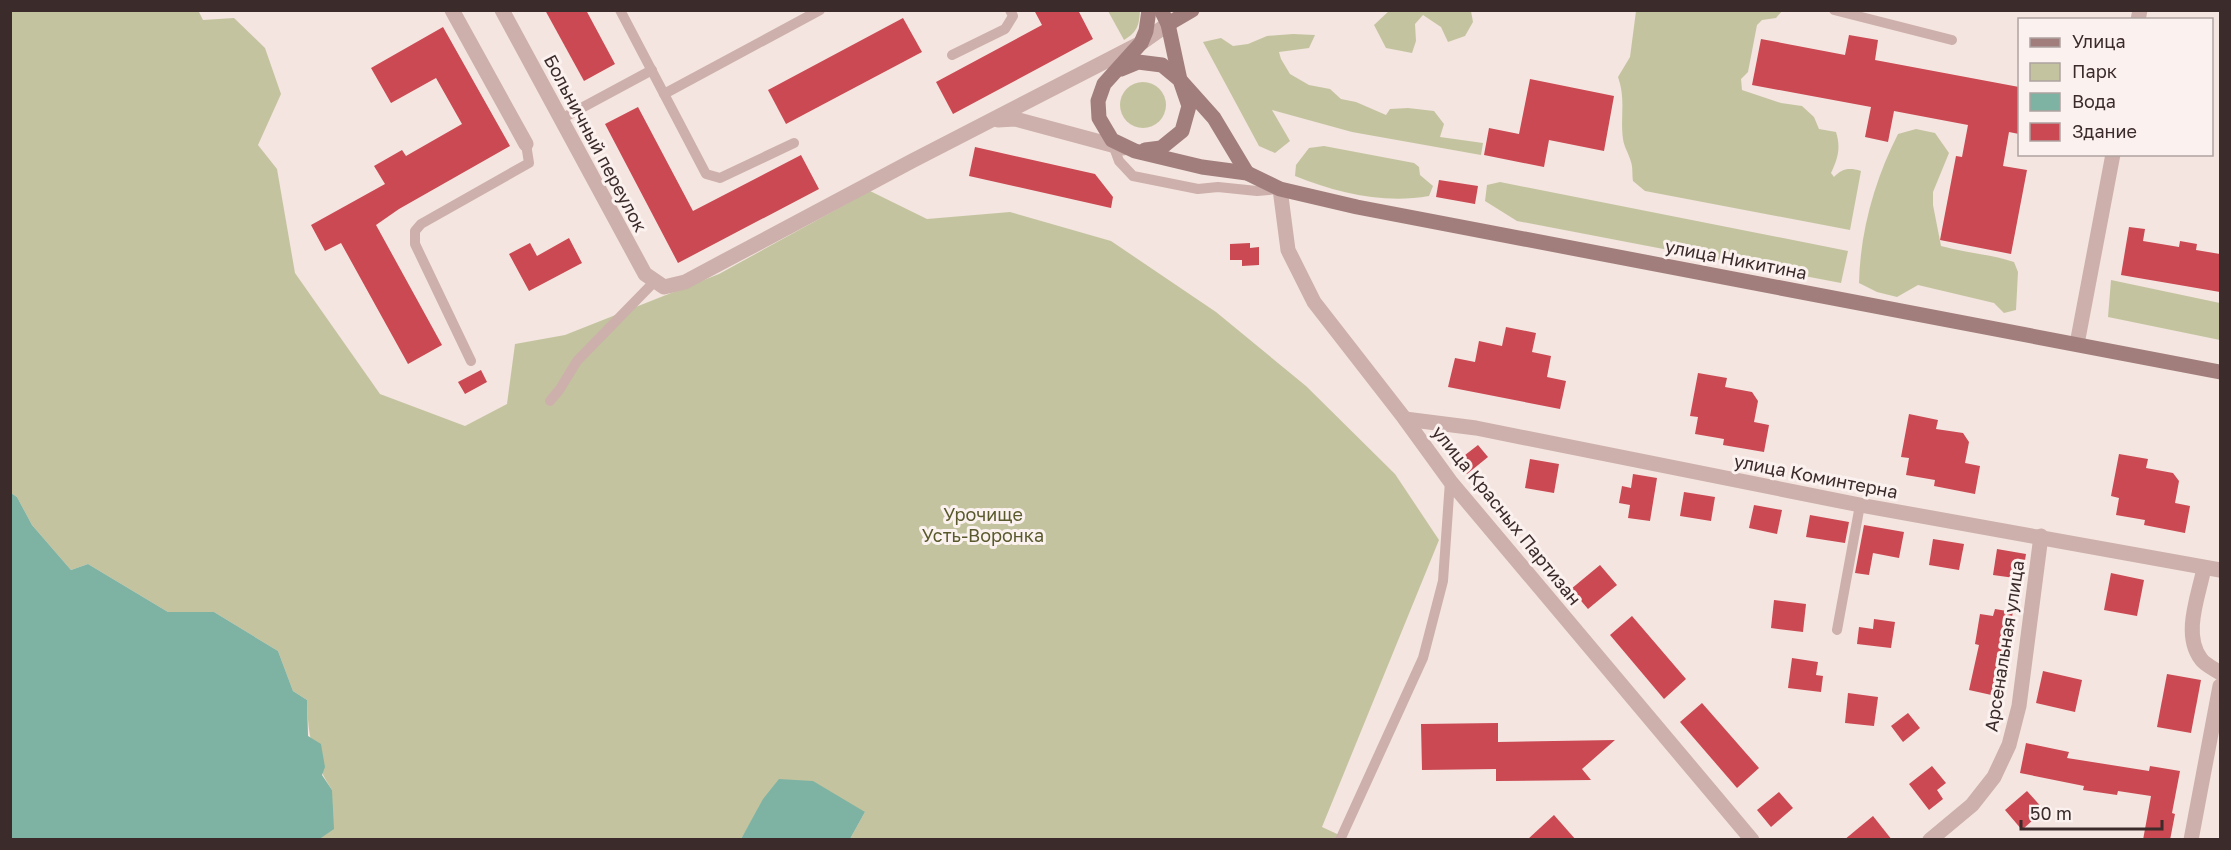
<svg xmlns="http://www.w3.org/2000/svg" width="2231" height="850" viewBox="0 0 2231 850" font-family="'Golos Text',sans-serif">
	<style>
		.green { fill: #c3c49f }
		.water { fill: #7eb3a4 }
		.building { fill: #ca4952 }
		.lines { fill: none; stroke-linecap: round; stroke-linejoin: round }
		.lane { stroke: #cdb0ab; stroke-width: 10 }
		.street { stroke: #cdb0ab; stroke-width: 15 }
		.secondary { stroke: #a17e7c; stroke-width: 15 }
		.labels { text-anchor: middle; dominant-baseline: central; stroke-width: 6; stroke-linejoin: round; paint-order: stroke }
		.street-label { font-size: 18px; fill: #3b2b2b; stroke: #fbf1ee }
		.park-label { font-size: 18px; fill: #585a2d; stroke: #fbf1ee }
	</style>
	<rect width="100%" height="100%" fill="#f4e5e0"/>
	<!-- green -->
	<g class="green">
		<path d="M198 10 203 20 234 18 265 48 281 94 258 145 277 169 295 273 380 394 465 426 507 404 515 344 565 335 719 274 870 191 927 219 1010 212 1111 241 1216 312 1306 386 1395 474 1439 540 1322 827 1348 839H850L865 812 751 822 741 839 318 840 332 790C312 759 308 736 307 700L293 691 278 651 214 612H168L88 564 71 570 32 525 17 497 11 493V11Z"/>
		<polygon points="1390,10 1471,11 1473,22 1465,36 1448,42 1441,27 1423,15 1415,24 1416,41 1412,53 1386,48 1374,25"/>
		<path d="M1108 11H1140C1139 26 1137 32 1124 40Z"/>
		<path d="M1636 11H1782L1776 18 1762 20 1757 25 1748 72 1741 79 1742 90 1781 103 1802 106 1814 117 1819 129 1836 132C1841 148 1838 158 1831 173L1834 177C1842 169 1848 167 1861 171L1850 230 1645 191 1633 181C1632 175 1633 168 1631 162 1629 154 1624 147 1623 139 1620 116 1626 100 1618 77L1630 57Z"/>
		<polygon points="1293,34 1315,35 1309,48 1279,52 1281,59 1290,74 1309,85 1330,89 1341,99 1356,102 1386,115 1390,109 1408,108 1434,111 1444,124 1440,137 1483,143 1481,155 1352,132 1272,110 1290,141 1275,153 1259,146 1203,42 1221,38 1233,46 1248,44 1267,36"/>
		<circle cx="1143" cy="105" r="23"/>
		<path d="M1916 129 1935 133 1949 153 1933 192V205L1941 246C1965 253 1990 254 2014 262L2018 272 2016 310 2004 313 1994 303 1918 285 1897 297 1877 292 1859 283C1860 232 1875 179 1898 134Z"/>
		<path d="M1324 146 1414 163 1419 167 1420 175 1433 186 1429 196C1384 204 1337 193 1295 176L1296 165 1309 148Z"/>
		<polygon points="1500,182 1848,251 1841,283 1517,221 1485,201 1487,185"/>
		<polygon points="2111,280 2220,303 2220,340 2108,317"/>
	</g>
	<!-- water -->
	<g class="water">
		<polygon points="11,493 17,497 32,525 71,570 88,564 168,612 214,612 278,651 293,691 307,700 308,736 321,744 325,767 322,775 332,790 334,829 318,840 11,839"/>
		<polygon points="779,779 813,781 865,812 850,839 741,839 763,799"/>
	</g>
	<!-- building -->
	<g class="building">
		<polygon points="545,10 586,10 615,64 584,81"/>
		<polygon points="1034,10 1078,10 1093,39 953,114 936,82 1042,25"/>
		<polygon points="903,18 922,52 786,124 768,90"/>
		<polygon points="443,27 510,146 399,209 376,225 442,345 408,364 341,243 325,251 311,225 385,184 374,166 402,150 406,156 462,124 436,78 391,103 371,68"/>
		<polygon points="1849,35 1878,40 1875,60 2019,87 2019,134 2009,132 2003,166 2027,170 2011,254 1940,240 1956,156 1962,157 1968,125 1894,111 1888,142 1865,137 1871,107 1752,85 1761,39 1845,55"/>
		<polygon points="1530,79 1614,96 1604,151 1549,140 1544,167 1484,155 1489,128 1519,134"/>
		<polygon points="638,107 693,211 801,155 819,189 678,263 605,124"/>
		<polygon points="975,147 1095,174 1113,197 1111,208 969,176"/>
		<polygon points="1439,180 1478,186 1475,204 1436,197"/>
		<polygon points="2129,227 2145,229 2143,241 2179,247 2180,241 2197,244 2196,250 2220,254 2220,292 2121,275"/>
		<polygon points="569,238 582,263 529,291 509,254 530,243 537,256"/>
		<polygon points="1250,243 1250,248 1259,247 1259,265 1242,266 1242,260 1230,260 1230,244"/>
		<polygon points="1506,327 1536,333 1532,352 1551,356 1547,377 1566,381 1560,409 1448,387 1455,358 1475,362 1479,341 1502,346"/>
		<polygon points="481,370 487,382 465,394 458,382"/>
		<polygon points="1698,373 1727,378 1725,387 1752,392 1758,401 1754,422 1769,425 1764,452 1723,445 1724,439 1695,434 1698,417 1690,416"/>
		<polygon points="1909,414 1938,420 1936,429 1963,433 1969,442 1965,463 1980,466 1975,494 1934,486 1935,480 1906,475 1909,458 1901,457"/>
		<polygon points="1478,445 1488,457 1467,474 1456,462"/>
		<polygon points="2119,454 2148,459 2146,468 2173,473 2179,481 2175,503 2190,506 2185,533 2144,525 2145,520 2116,515 2119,498 2111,496"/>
		<polygon points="1530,459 1559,464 1554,493 1525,488"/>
		<polygon points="1633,474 1657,478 1650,521 1628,518 1630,505 1619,503 1622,486 1631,488"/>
		<polygon points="1684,492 1715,497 1711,521 1680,516"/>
		<polygon points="1754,505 1782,510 1777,534 1749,528"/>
		<polygon points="1810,515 1849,522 1845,543 1806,537"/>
		<polygon points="1864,525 1904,532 1899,558 1873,553 1869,575 1855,573"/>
		<polygon points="1933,539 1964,544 1959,570 1929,565"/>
		<polygon points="1997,549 2026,554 2022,579 1993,575"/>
		<polygon points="1600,565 1617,585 1588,609 1571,589"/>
		<polygon points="2111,573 2144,580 2137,616 2104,610"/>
		<polygon points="1774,600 1806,604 1803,632 1771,628"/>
		<polygon points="1995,609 2013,612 1996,696 1969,690 1979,645 1975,644 1980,614 1993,616"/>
		<polygon points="1632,616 1686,679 1664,699 1610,635"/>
		<polygon points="1874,619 1895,622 1891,648 1857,644 1859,627 1873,629"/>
		<polygon points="1792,658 1818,662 1816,675 1823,676 1821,692 1788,688"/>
		<polygon points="2043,671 2082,680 2075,712 2036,703"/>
		<polygon points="2167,674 2201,680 2191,733 2157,727"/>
		<polygon points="1848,693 1878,697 1874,726 1845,723"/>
		<polygon points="1702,703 1759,768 1737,788 1680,722"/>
		<polygon points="1908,713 1920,728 1903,742 1891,726"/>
		<polygon points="1498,723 1498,742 1615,740 1582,769 1591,780 1496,781 1496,769 1422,770 1421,724"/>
		<polygon points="2026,743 2069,752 2067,758 2149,771 2150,766 2180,771 2172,813 2175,814 2170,840 2143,840 2151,796 2118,791 2117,795 2083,790 2084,786 2020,773"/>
		<polygon points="1932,766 1946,783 1937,790 1943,799 1929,810 1909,784"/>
		<polygon points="2027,791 2044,810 2022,830 2005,810"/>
		<polygon points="1779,792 1793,808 1771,827 1757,810"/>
		<polygon points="1554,815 1576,840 1527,840"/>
		<polygon points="1873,816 1892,840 1844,840"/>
	</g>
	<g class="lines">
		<!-- lane -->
		<g class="lane">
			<polyline points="620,10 706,174 720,178 794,143"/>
			<polyline points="1834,10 1952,40"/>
			<polyline points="952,55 1005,29 1013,16 1010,10"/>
			<polyline points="664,94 820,10"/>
			<polyline points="561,119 652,70"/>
			<polyline points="1112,142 1119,161 1133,176 1198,189 1218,187 1257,191 1279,189"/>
			<polyline points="471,361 415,244 415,231 421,224 529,163 526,144"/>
			<polyline points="550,401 560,389 577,361 655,281"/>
			<polyline points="1837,630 1860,505"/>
			<polyline points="1340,840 1423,658 1443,581 1450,481"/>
		</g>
		<!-- street -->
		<g class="street">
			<polyline points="452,10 526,144"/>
			<polyline points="502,10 645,274 664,287 685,282 912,161 1141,43 1168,24"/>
			<polyline points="2138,20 2140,10"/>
			<polyline points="998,120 1015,119 1123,148"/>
			<polyline points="1280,189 1288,250 1314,302 1405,419 1450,481 1752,840"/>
			<polyline points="2077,344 2113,154"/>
			<polyline points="1405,419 1476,428 1860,505 2220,570"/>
			<path d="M2204 568C2199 595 2182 634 2201 659 2205 665 2215 669 2220 673"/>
			<polyline points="1930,840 1972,805 1994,777 2009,745 2019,706 2041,536"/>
			<polyline points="2191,840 2220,686"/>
		</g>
		<!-- secondary -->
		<g class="secondary">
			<polyline points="1149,10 1146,31 1141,43 1104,84 1098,101 1099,118 1112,140 1135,151 1202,167 1247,173 1280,189 1357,207 2220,372"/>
			<polyline points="1161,10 1168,24 1180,80 1214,118 1247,173"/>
			<polyline points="1168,24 1192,10"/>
			<polyline points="1121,69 1138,62 1162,65 1180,80 1189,106 1182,131 1161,148 1145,150"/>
		</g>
	</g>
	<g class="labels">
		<!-- street labels -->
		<g class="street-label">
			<text transform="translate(596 143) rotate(62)">Больничный переулок</text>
			<text transform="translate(1736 259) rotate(11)">улица Никитина</text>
			<text transform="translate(1816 476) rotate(11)">улица Коминтерна</text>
			<text transform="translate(1507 515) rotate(51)">улица Красных Партизан</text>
			<text transform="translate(2004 646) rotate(-81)">Арсенальная улица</text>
		</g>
		<!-- park labels -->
		<g class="park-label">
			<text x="983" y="514">Урочище<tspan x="983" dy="21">Усть-Воронка</tspan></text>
		</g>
	</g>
	<!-- border -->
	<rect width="2231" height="850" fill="none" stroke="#3b2b2b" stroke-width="24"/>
	<!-- legend -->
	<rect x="2018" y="18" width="195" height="138" fill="#fbf1ee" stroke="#aea2a0" stroke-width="1.5"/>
	<rect x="2030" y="38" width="30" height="9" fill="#a17e7c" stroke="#aea2a0" stroke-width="1.5"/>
	<text x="2072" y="48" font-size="18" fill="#3b2b2b">Улица</text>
	<rect x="2030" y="63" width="30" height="18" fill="#c3c49f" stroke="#aea2a0" stroke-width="1.5"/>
	<text x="2072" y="78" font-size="18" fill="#3b2b2b">Парк</text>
	<rect x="2030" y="93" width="30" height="18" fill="#7eb3a4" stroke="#aea2a0" stroke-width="1.5"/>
	<text x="2072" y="108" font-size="18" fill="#3b2b2b">Вода</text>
	<rect x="2030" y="123" width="30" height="18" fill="#ca4952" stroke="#aea2a0" stroke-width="1.5"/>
	<text x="2072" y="138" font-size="18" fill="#3b2b2b">Здание</text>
	<!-- scale -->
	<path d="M2021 820v9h141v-9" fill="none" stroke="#3b2b2b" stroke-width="3"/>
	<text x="2030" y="820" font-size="18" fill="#3b2b2b" stroke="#fbf1ee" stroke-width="4.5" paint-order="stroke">50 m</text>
</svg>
